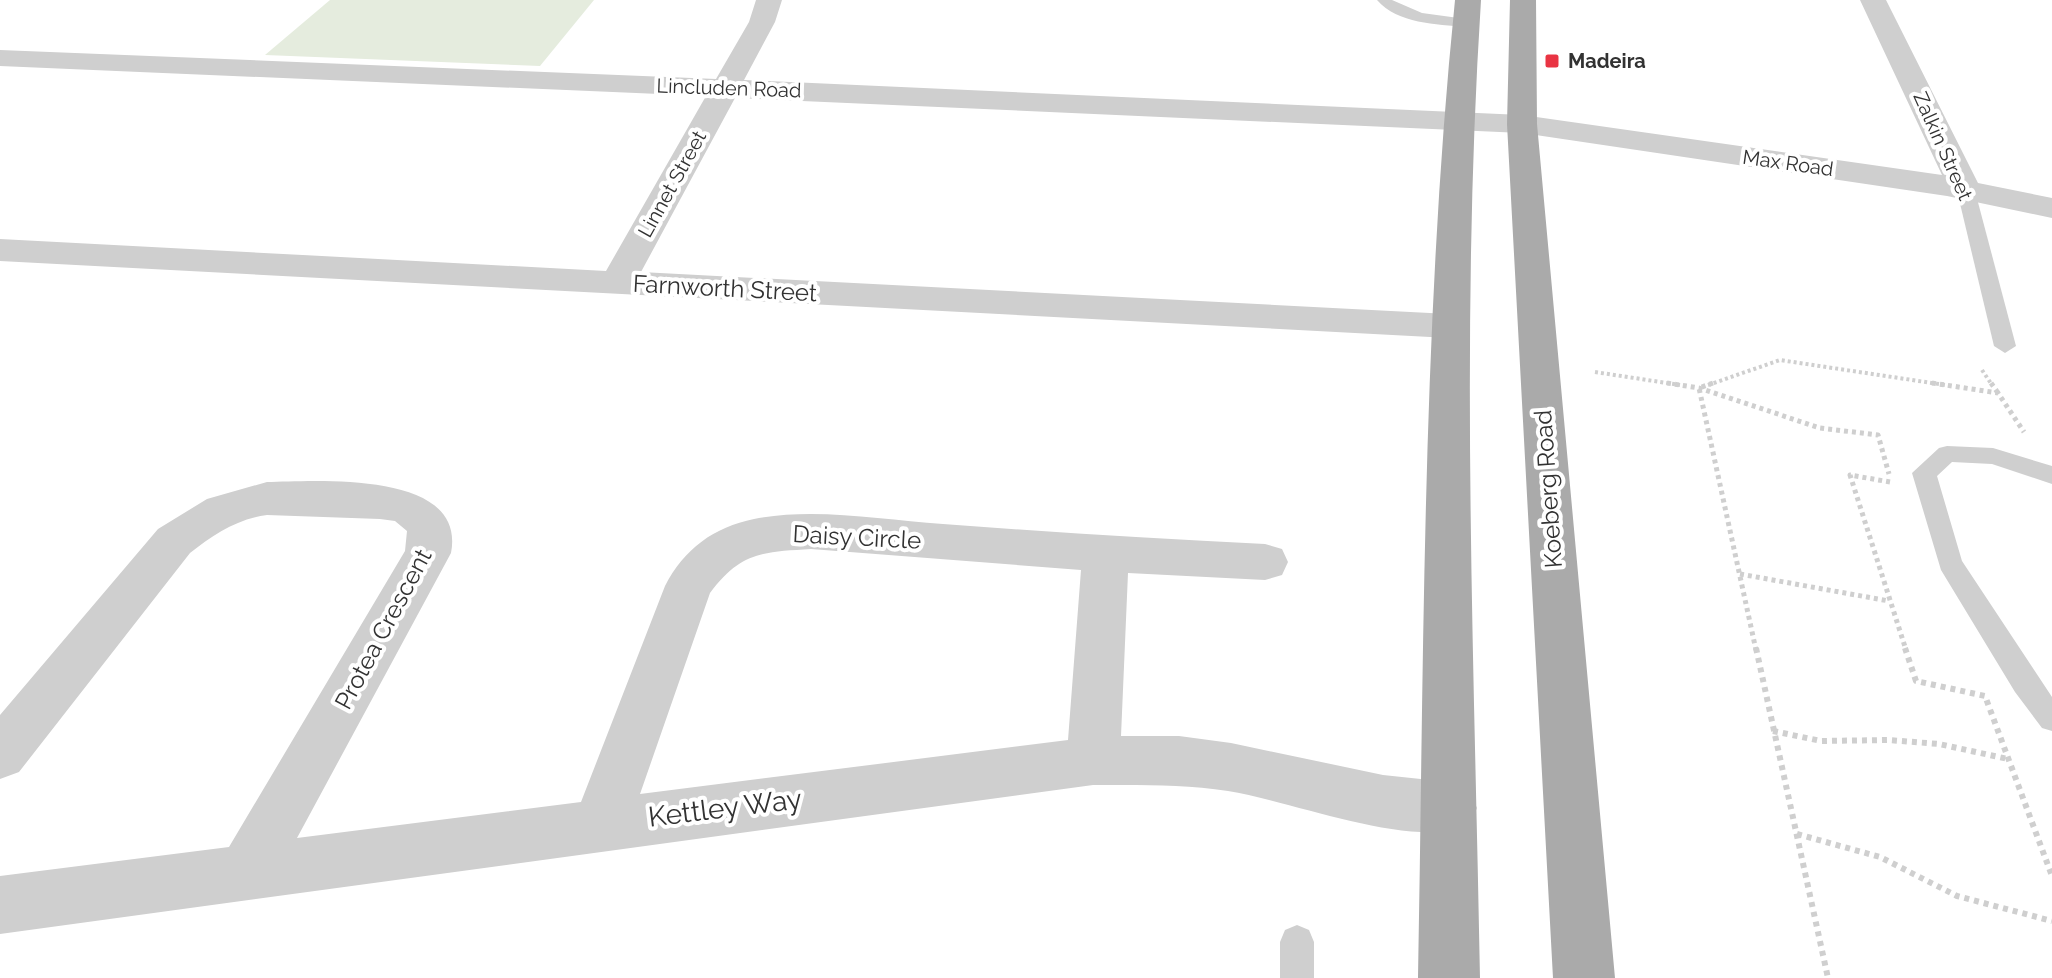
<svg xmlns="http://www.w3.org/2000/svg" width="2052" height="978" viewBox="0 0 2052 978" font-family="Raleway,sans-serif">
	<style>
		.green { fill: #e5ecde }
		.lines { fill: none; stroke-linecap: round; stroke-linejoin: round }
		.path-far2 { stroke: #cfcfcf; stroke-width: 4; stroke-dasharray: 3 3; stroke-linecap: butt }
		.path-far1 { stroke: #cfcfcf; stroke-width: 5; stroke-dasharray: 4 4; stroke-linecap: butt }
		.path { stroke: #cfcfcf; stroke-width: 6; stroke-dasharray: 5 5; stroke-linecap: butt }
		.service { fill: #cfcfcf; fill-rule: evenodd }
		.minor { fill: #cfcfcf; fill-rule: evenodd }
		.primary { fill: #aaa; fill-rule: evenodd }
		.poi-dot { fill: #e93443; stroke: #fff; stroke-width: 3 }
		.labels { text-anchor: middle; dominant-baseline: central; stroke-width: 8; stroke-linejoin: round; paint-order: stroke }
		.far-poi-label { font-size: 20px; font-weight: bold; fill: #323232; stroke: #fff; text-anchor: start }
		.far-street-label { font-size: 20px; fill: #323232; stroke: #fff }
		.street-label { font-size: 24px; fill: #323232; stroke: #fff }
		.near-street-label { font-size: 28px; fill: #323232; stroke: #fff }
	</style>
	<rect width="100%" height="100%" fill="#fff"/>
	<!-- green -->
	<polygon class="green" points="330,0 594,0 540,66 265,55"/>
	<g class="lines">
		<!-- path-far2 -->
		<g class="path-far2">
			<polyline points="1982,370 1992,385"/>
			<polyline points="1595,372 1680,385"/>
			<polyline points="1708,385 1780,360 1945,385"/>
		</g>
		<!-- path-far1 -->
		<g class="path-far1">
			<polyline points="1667,383 1699,388 1820,428 1878,435 1889,474"/>
			<polyline points="1713,383 1699,388 1756,650"/>
			<polyline points="1932,383 1998,393 2024,432"/>
			<polyline points="1991,383 1998,393"/>
			<polyline points="1890,482 1850,475 1906,650"/>
			<polyline points="1740,574 1889,601"/>
		</g>
		<!-- path -->
		<g class="path">
			<polyline points="1756,648 1828,978"/>
			<polyline points="1905,648 1916,681 1985,696 2052,876"/>
			<polyline points="1773,731 1821,741 1889,740 1939,744 2008,759"/>
			<polyline points="1797,834 1880,857 1957,896 2052,921"/>
		</g>
		<!-- service -->
		<g class="service">
			<path d="M1377 0H1392L1422 13 1466 19 1473 23 1466 27C1436 24 1398 24 1377 0Z"/>
			<polygon points="1966,186 1975,191 2016,346 2005,353 1994,346 1957,191"/>
			<polygon points="1947,446 1993,448 2052,466 2052,484 1992,464 1952,462 1937,476 1962,561 2052,697 2052,731 2042,728 2015,692 1941,570 1912,473 1939,448"/>
			<polygon points="1297,925 1309,930 1314,942 1314,978 1280,978 1280,942 1285,930"/>
		</g>
		<!-- minor -->
		<g class="minor">
			<polygon points="756,0 782,0 775,22 744,80 1522,115 1942,175 1860,0 1886,0 1978,183 2052,198 2052,218 1947,196 1522,133 735,98 641,272 1449,314 1462,318 1468,326 1462,334 1449,338 0,261 0,239 606,271 706,96 0,66 0,50 716,79 749,22"/>
			<path d="M267 482C318 481 467 470 451 553L297 838 581 802 665 586C684 549 714 527 754 519 815 507 882 520 943 524 1050 532 1157 539 1265 544L1282 549 1288 562 1282 575 1265 580 1128 573 1121 736H1179L1231 743 1383 775 1449 782 1469 790 1477 808 1469 826C1410 849 1292 801 1228 791 1183 784 1139 785 1093 785L0 934V876L229 847 405 551 407 531 395 521 380 519 267 515C237 519 213 535 190 553L19 772 0 779V715L158 529 207 499ZM811 549 1081 570 1068 740 640 794 710 593C741 552 762 552 811 549Z"/>
		</g>
		<!-- primary -->
		<g class="primary">
			<path d="M1455 0H1481C1460 326 1474 652 1480 978H1418C1424 652 1422 325 1455 0Z"/>
			<polygon points="1510,0 1536,0 1537,124 1615,978 1553,978 1507,124"/>
		</g>
	</g>
	<!-- markers -->
	<rect class="poi-dot" x="1544" y="53" width="16" height="16" rx="4"/>
	<g class="labels">
		<!-- far-poi labels -->
		<g class="far-poi-label">
			<text x="1568" y="61">Madeira</text>
		</g>
		<!-- far-street labels -->
		<g class="far-street-label">
			<text transform="translate(729 88) rotate(2)">Lincluden Road</text>
			<text transform="translate(1943 146) rotate(66)">Zalkin Street</text>
			<text transform="translate(1788 163) rotate(8)">Max Road</text>
			<text transform="translate(672 184) rotate(-61)">Linnet Street</text>
		</g>
		<!-- street labels -->
		<g class="street-label">
			<text transform="translate(725 288) rotate(3)">Farnworth Street</text>
			<text transform="translate(1548 489) rotate(-94)">Koeberg Road</text>
			<text transform="translate(857 537) rotate(3)">Daisy Circle</text>
			<text transform="translate(383 629) rotate(-62)">Protea Crescent</text>
		</g>
		<!-- near-street labels -->
		<g class="near-street-label">
			<text transform="translate(725 808) rotate(-7)">Kettley Way</text>
		</g>
	</g>
</svg>
